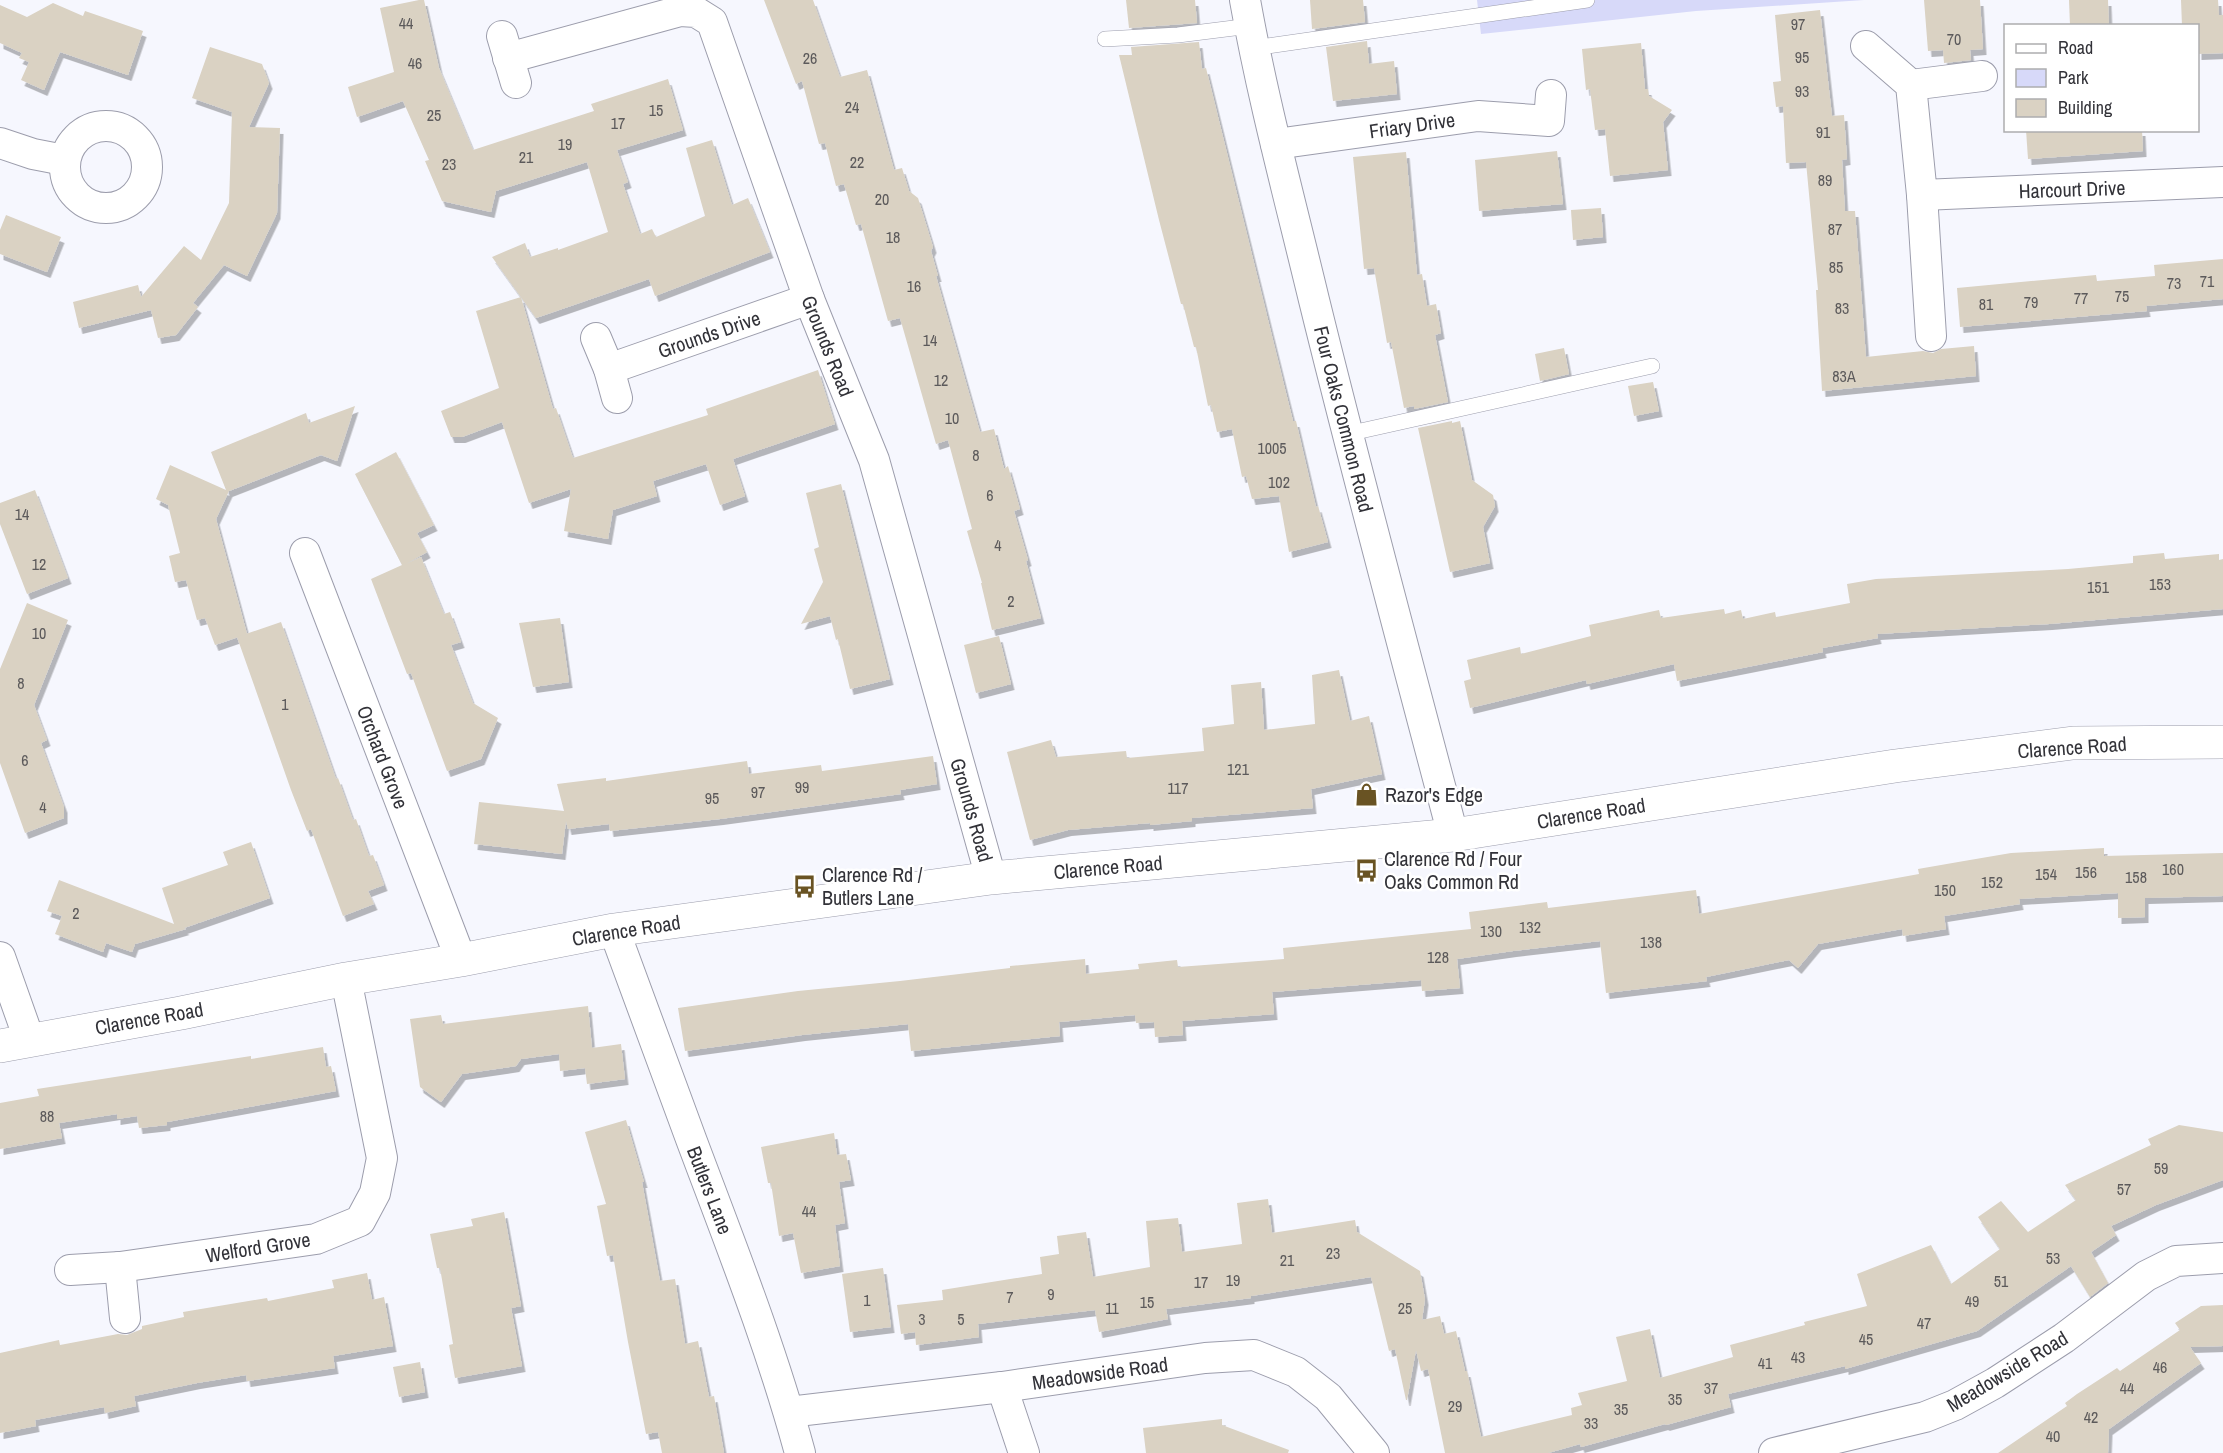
<svg xmlns="http://www.w3.org/2000/svg" width="2223" height="1453" viewBox="0 0 2223 1453" font-family="'Archivo Narrow',sans-serif">
	<style>
		.green { fill: #d7d9f9 }
		.building { fill: #dad2c3; filter: url(#shadow) }
		.lines { fill: none; stroke-linecap: round; stroke-linejoin: round }
		.service-casing { stroke: #9c9dac; stroke-width: 16 }
		.minor-casing { stroke: #9c9dac; stroke-width: 32 }
		.tertiary-casing { stroke: #9c9dac; stroke-width: 34 }
		.service { stroke: #fff; stroke-width: 15 }
		.minor { stroke: #fff; stroke-width: 30 }
		.tertiary { stroke: #fff; stroke-width: 33 }
		.labels { text-anchor: middle; dominant-baseline: central; stroke-width: 5; stroke-linejoin: round; paint-order: stroke }
		.number-label { font-size: 16px; fill: #5c5a5b }
		.street-label { font-size: 20px; fill: #323238; stroke: #fff }
		.poi-label { font-size: 20px; fill: #323238; stroke: #fff; text-anchor: start }
	</style>
	<defs>
		<filter id="shadow"><feDropShadow dx="3.5" dy="6" stdDeviation="0" flood-color="#0004"/></filter>
	</defs>
	<rect width="100%" height="100%" fill="#f6f7fe"/>
	<!-- green -->
	<polygon class="green" points="1477,0 1864,0 1696,11 1481,34"/>
	<!-- building -->
	<g class="building">
		<polygon points="419,0 424,0 439,68 473,150 594,111 591,104 668,79 683,130 617,150 628,182 623,184 640,234 652,229 656,237 705,216 686,148 712,140 732,205 748,198 770,252 655,296 649,279 536,318 492,257 525,243 530,257 558,248 558,250 608,232 587,162 496,191 491,212 442,201 425,161 429,160 403,101 357,117 348,87 394,72 380,8"/>
		<polygon points="764,0 813,0 840,77 867,70 894,170 902,168 909,191 918,198 933,247 931,251 938,276 936,276 980,432 994,429 1004,469 1008,466 1020,509 1014,511 1028,560 1026,561 1041,618 992,630 981,583 982,583 967,531 972,529 948,440 936,444 900,318 888,321 861,224 856,225 844,184 836,186 825,143 819,144 802,81 796,84"/>
		<polygon points="1126,0 1195,0 1197,23 1129,28"/>
		<polygon points="1310,0 1363,0 1365,22 1312,29"/>
		<polygon points="1924,0 1980,0 1983,49 1970,50 1971,60 1944,63 1943,50 1928,51"/>
		<polygon points="2069,0 2108,0 2109,26 2070,26"/>
		<polygon points="2181,0 2218,0 2219,15 2223,15 2223,53 2198,54 2198,26 2182,26"/>
		<polygon points="53,3 83,16 85,11 143,31 128,75 60,52 44,90 21,80 29,62 19,58 22,53 0,43 0,5 27,17"/>
		<polygon points="1820,10 1832,116 1844,115 1847,159 1842,160 1845,211 1855,211 1866,357 1923,351 1933,353 1941,349 1974,346 1976,376 1822,391 1816,290 1818,290 1806,162 1786,163 1783,106 1776,107 1773,82 1781,81 1775,15"/>
		<polygon points="1367,41 1369,64 1394,61 1397,94 1333,101 1326,47"/>
		<polygon points="1199,42 1202,69 1206,68 1287,397 1293,421 1296,421 1316,507 1318,506 1328,542 1289,552 1279,496 1252,499 1246,476 1242,477 1232,429 1217,432 1211,405 1208,406 1196,347 1194,347 1183,304 1181,304 1159,220 1119,55 1132,55 1131,47"/>
		<polygon points="1641,43 1645,89 1648,89 1649,96 1672,110 1663,122 1668,170 1610,176 1605,129 1595,130 1590,89 1586,90 1582,49"/>
		<polygon points="210,47 262,64 269,83 249,127 280,128 277,213 247,276 224,265 193,303 198,307 176,335 158,338 151,310 79,328 73,302 138,285 141,297 184,246 201,260 229,203 232,112 192,98"/>
		<polygon points="2026,130 2142,130 2143,151 2028,159"/>
		<polygon points="1557,151 1563,204 1479,211 1475,160"/>
		<polygon points="1406,152 1417,275 1422,274 1427,306 1436,304 1441,333 1435,335 1448,402 1414,409 1414,406 1404,408 1391,342 1387,343 1374,268 1364,269 1353,157"/>
		<polygon points="1601,208 1603,237 1573,240 1571,210"/>
		<polygon points="6,215 61,237 47,272 0,254 0,230"/>
		<polygon points="2223,259 2223,299 2146,306 2147,311 1960,327 1957,288 2096,275 2097,281 2155,276 2154,265"/>
		<polygon points="521,297 553,409 556,408 573,458 708,415 706,409 818,370 835,424 733,459 745,496 720,505 706,464 653,481 657,496 613,510 608,539 564,531 571,489 529,503 502,422 462,437 451,437 441,411 499,388 476,311"/>
		<polygon points="1564,348 1569,374 1540,381 1535,354"/>
		<polygon points="1653,382 1659,411 1634,416 1628,386"/>
		<polygon points="355,406 337,461 321,455 229,491 216,519 247,634 215,645 205,618 197,620 186,580 175,582 169,556 180,553 168,505 156,499 170,465 226,490 211,452 306,413 309,423"/>
		<polygon points="1452,421 1452,423 1460,421 1472,480 1493,495 1495,506 1483,527 1490,563 1450,572 1418,428"/>
		<polygon points="396,452 434,525 417,533 427,552 406,564 421,557 444,614 450,612 461,642 451,645 473,703 498,718 481,759 447,771 411,673 407,674 371,579 402,565 355,474"/>
		<polygon points="841,484 890,679 850,689 838,639 836,640 830,616 801,624 823,582 814,549 819,547 806,493"/>
		<polygon points="35,490 68,578 27,594 0,524 0,503"/>
		<polygon points="2164,553 2165,559 2219,554 2219,560 2223,559 2223,609 2049,624 1877,634 1878,638 1822,648 1823,652 1677,681 1674,664 1587,684 1586,680 1470,708 1464,681 1471,679 1467,660 1520,647 1521,654 1591,636 1589,625 1659,610 1661,618 1724,609 1725,614 1741,610 1743,619 1775,612 1776,617 1850,603 1847,584 1876,579 2068,569 2133,563 2133,556"/>
		<polygon points="27,603 68,620 34,705 47,740 41,743 64,807 64,818 25,833 0,763 0,669"/>
		<polygon points="560,618 569,682 533,687 519,623"/>
		<polygon points="281,622 336,779 338,778 353,820 356,819 369,856 373,855 384,885 368,891 374,904 343,916 311,829 307,831 291,790 237,637"/>
		<polygon points="999,636 1011,684 976,693 964,645"/>
		<polygon points="1339,670 1350,721 1369,716 1382,774 1311,789 1313,808 1192,818 1192,821 1150,825 1150,823 1068,830 1030,840 1007,752 1051,740 1056,757 1126,751 1127,758 1204,751 1202,728 1234,724 1231,685 1261,682 1264,730 1315,724 1312,675"/>
		<polygon points="933,756 937,784 900,790 901,794 720,819 610,831 609,824 568,829 566,821 562,854 474,844 479,802 564,811 557,784 606,778 606,781 747,761 749,774 821,765 822,771"/>
		<polygon points="251,842 270,898 184,928 186,929 135,944 132,952 106,943 103,952 55,934 62,916 47,911 59,880 174,924 162,888 228,865 223,852"/>
		<polygon points="2104,848 2104,856 2223,853 2223,896 2145,898 2145,917 2118,918 2118,893 2019,899 2020,904 1944,916 1946,929 1903,936 1902,929 1818,944 1798,968 1789,960 1706,977 1707,981 1606,993 1600,941 1513,951 1457,959 1460,988 1422,991 1421,980 1272,992 1274,1014 1182,1021 1183,1035 1155,1037 1154,1022 1136,1023 1135,1015 1059,1022 1060,1036 911,1051 908,1024 802,1035 685,1051 678,1008 798,991 900,981 1010,968 1010,966 1085,959 1086,974 1139,969 1138,964 1177,960 1178,967 1284,959 1283,948 1471,929 1469,912 1547,902 1548,908 1696,890 1699,914 1919,874 1918,869 1964,861 2011,853"/>
		<polygon points="588,1006 592,1048 621,1044 625,1079 587,1084 585,1068 560,1071 559,1054 521,1059 516,1066 462,1074 441,1102 420,1087 410,1019 441,1015 443,1024"/>
		<polygon points="323,1047 326,1067 331,1066 336,1091 167,1122 167,1125 139,1128 137,1116 117,1119 117,1114 59,1123 62,1138 0,1149 0,1103 39,1096 37,1089 251,1056 251,1059"/>
		<polygon points="626,1120 644,1182 642,1182 660,1281 675,1279 685,1344 698,1341 709,1397 714,1396 724,1453 662,1453 658,1432 646,1434 628,1342 613,1255 607,1256 597,1206 606,1204 585,1132"/>
		<polygon points="2179,1125 2223,1132 2223,1180 2156,1205 2111,1226 2116,1235 2091,1252 2108,1283 2090,1297 2071,1266 1977,1331 1845,1369 1845,1366 1728,1394 1731,1407 1666,1425 1665,1424 1581,1447 1580,1444 1548,1453 1445,1453 1428,1369 1421,1371 1416,1350 1407,1400 1406,1400 1395,1349 1389,1351 1371,1277 1251,1296 1251,1298 1166,1309 1168,1319 1099,1332 1095,1310 978,1324 979,1337 948,1341 916,1345 915,1332 901,1334 897,1305 943,1300 942,1290 1042,1274 1040,1257 1059,1254 1057,1236 1086,1232 1093,1277 1150,1267 1146,1221 1178,1218 1182,1252 1242,1244 1237,1203 1268,1199 1272,1233 1355,1220 1357,1232 1420,1271 1425,1299 1422,1320 1440,1316 1444,1334 1456,1331 1465,1371 1467,1371 1481,1437 1572,1415 1571,1408 1582,1405 1578,1393 1627,1381 1616,1337 1650,1329 1660,1378 1733,1357 1730,1345 1805,1325 1804,1322 1867,1306 1857,1274 1931,1245 1951,1284 2000,1249 1978,1217 2001,1201 2028,1232 2076,1200 2065,1185 2151,1145 2148,1139"/>
		<polygon points="834,1133 837,1155 846,1154 851,1180 839,1182 845,1223 835,1225 840,1266 801,1273 793,1233 779,1236 771,1183 768,1183 761,1147"/>
		<polygon points="504,1212 521,1306 511,1308 522,1366 455,1378 449,1345 453,1344 440,1268 437,1268 430,1234 473,1226 471,1219"/>
		<polygon points="883,1268 891,1327 850,1332 842,1274"/>
		<polygon points="367,1273 372,1300 384,1297 393,1346 333,1356 335,1368 247,1381 246,1375 197,1383 134,1396 136,1406 105,1413 104,1407 35,1420 36,1426 0,1433 0,1353 59,1340 60,1345 118,1334 127,1335 142,1329 142,1326 184,1317 183,1312 267,1298 268,1301 334,1288 332,1280"/>
		<polygon points="2223,1305 2223,1346 2190,1347 2201,1363 2109,1429 2108,1453 1998,1453 2067,1406 2065,1403 2077,1394 2117,1368 2120,1371 2180,1330 2175,1323 2201,1306"/>
		<polygon points="420,1362 425,1392 399,1397 393,1367"/>
		<polygon points="1222,1419 1222,1425 1289,1450 1288,1453 1146,1453 1143,1428"/>
	</g>
	<g class="lines">
		<defs>
			<g id="service">
				<polyline points="1105,39 1178,35 1250,26"/>
				<polyline points="1253,48 1587,0"/>
				<polyline points="1347,434 1652,366"/>
			</g>
			<g id="minor">
				<path d="M1245 0C1263 101 1290 200 1314 300 1358 479 1406 657 1453 835"/>
				<polyline points="502,36 516,83"/>
				<polyline points="1866,46 1911,85 1922,195 2223,182"/>
				<polyline points="508,58 680,11 696,12 712,22 809,299 874,460 991,878"/>
				<polyline points="1911,85 1982,76"/>
				<circle cx="106" cy="167" r="41"/>
				<polyline points="0,143 33,154 64,160"/>
				<polyline points="1276,144 1478,116 1549,121 1551,95"/>
				<polyline points="1922,195 1931,336"/>
				<polyline points="596,338 609,369 617,398"/>
				<polyline points="609,369 809,299"/>
				<polyline points="305,553 461,960"/>
				<path d="M614 930C640 999 665 1070 691 1139 730 1243 771 1346 800 1453"/>
				<polyline points="0,957 29,1039"/>
				<polyline points="120,1267 125,1318"/>
				<polyline points="70,1270 120,1267 316,1239 360,1221 375,1193 382,1158 346,979"/>
				<polyline points="1002,1387 1024,1453"/>
				<polyline points="789,1412 1002,1387 1205,1358 1254,1355 1296,1372 1328,1397 1374,1453"/>
				<polyline points="1774,1453 1925,1417 1955,1405 1995,1383 2064,1338 2146,1276 2176,1261 2223,1258"/>
			</g>
			<polyline id="tertiary" points="0,1046 181,1013 346,979 461,960 614,930 991,878 1453,835 1895,766 2073,743 2223,742"/>
		</defs>
		<!-- service casing -->
		<use href="#service" class="service-casing"/>
		<!-- minor casing -->
		<use href="#minor" class="minor-casing"/>
		<!-- tertiary casing -->
		<use href="#tertiary" class="tertiary-casing"/>
		<!-- service -->
		<use href="#service" class="service"/>
		<!-- minor -->
		<use href="#minor" class="minor"/>
		<!-- tertiary -->
		<use href="#tertiary" class="tertiary"/>
	</g>
	<!-- icons -->
	<defs>
		<symbol id="shop-bare" viewBox="-9 -9 18 18"><path d="M-5-2.5h2.3a2.7 3.5 0 0 1 5.4 0H5L5.5 6h-11ZM-1.5-2.5h3a1.5 2.3 0 0 0-3 0Z" fill="#695323" stroke="#fff" stroke-width="2.5" paint-order="stroke"/></symbol>
		<symbol id="bus-bare" viewBox="-9 -9 18 18"><path d="M-5-6H5V4H4V6H2V4H-2V6H-4V4H-5ZM-3.5-4V0h7V-4ZM-3.5 1.2v1.5H-2V1.2ZM2 1.2v1.5H3.5V1.2Z" fill="#695323" stroke="#fff" stroke-width="2.5" paint-order="stroke"/></symbol>
	</defs>
	<g fill-rule="evenodd">
		<use href="#shop-bare" x="1350" y="778" width="33" height="33"/>
		<use href="#bus-bare" x="1350" y="854" width="33" height="33"/>
		<use href="#bus-bare" x="788" y="870" width="33" height="33"/>
	</g>
	<g class="labels">
		<!-- number labels -->
		<g class="number-label">
			<text x="406" y="23">44</text>
			<text x="1798" y="24">97</text>
			<text x="1954" y="39">70</text>
			<text x="1802" y="57">95</text>
			<text x="810" y="58">26</text>
			<text x="415" y="63">46</text>
			<text x="1802" y="91">93</text>
			<text x="852" y="107">24</text>
			<text x="656" y="110">15</text>
			<text x="434" y="115">25</text>
			<text x="618" y="123">17</text>
			<text x="1823" y="132">91</text>
			<text x="565" y="144">19</text>
			<text x="526" y="157">21</text>
			<text x="857" y="162">22</text>
			<text x="449" y="164">23</text>
			<text x="1825" y="180">89</text>
			<text x="882" y="199">20</text>
			<text x="1835" y="229">87</text>
			<text x="893" y="237">18</text>
			<text x="1836" y="267">85</text>
			<text x="2207" y="281">71</text>
			<text x="2174" y="283">73</text>
			<text x="914" y="286">16</text>
			<text x="2122" y="296">75</text>
			<text x="2081" y="298">77</text>
			<text x="2031" y="302">79</text>
			<text x="1986" y="304">81</text>
			<text x="1842" y="308">83</text>
			<text x="930" y="340">14</text>
			<text x="1844" y="376">83A</text>
			<text x="941" y="380">12</text>
			<text x="952" y="418">10</text>
			<text x="1272" y="448">1005</text>
			<text x="976" y="455">8</text>
			<text x="1279" y="482">102</text>
			<text x="990" y="495">6</text>
			<text x="22" y="514">14</text>
			<text x="998" y="545">4</text>
			<text x="39" y="564">12</text>
			<text x="2160" y="584">153</text>
			<text x="2098" y="587">151</text>
			<text x="1011" y="601">2</text>
			<text x="39" y="633">10</text>
			<text x="21" y="683">8</text>
			<text x="285" y="704">1</text>
			<text x="25" y="760">6</text>
			<text x="1238" y="769">121</text>
			<text x="802" y="787">99</text>
			<text x="1178" y="788">117</text>
			<text x="758" y="792">97</text>
			<text x="712" y="798">95</text>
			<text x="43" y="807">4</text>
			<text x="2173" y="869">160</text>
			<text x="2086" y="872">156</text>
			<text x="2046" y="874">154</text>
			<text x="2136" y="877">158</text>
			<text x="1992" y="882">152</text>
			<text x="1945" y="890">150</text>
			<text x="76" y="913">2</text>
			<text x="1530" y="927">132</text>
			<text x="1491" y="931">130</text>
			<text x="1651" y="942">138</text>
			<text x="1438" y="957">128</text>
			<text x="47" y="1116">88</text>
			<text x="2161" y="1168">59</text>
			<text x="2124" y="1189">57</text>
			<text x="809" y="1211">44</text>
			<text x="1333" y="1253">23</text>
			<text x="2053" y="1258">53</text>
			<text x="1287" y="1260">21</text>
			<text x="1233" y="1280">19</text>
			<text x="2001" y="1281">51</text>
			<text x="1201" y="1282">17</text>
			<text x="1051" y="1294">9</text>
			<text x="1010" y="1297">7</text>
			<text x="867" y="1300">1</text>
			<text x="1972" y="1301">49</text>
			<text x="1147" y="1302">15</text>
			<text x="1112" y="1308">11</text>
			<text x="1405" y="1308">25</text>
			<text x="922" y="1319">3</text>
			<text x="961" y="1319">5</text>
			<text x="1924" y="1323">47</text>
			<text x="1866" y="1339">45</text>
			<text x="1798" y="1357">43</text>
			<text x="1765" y="1363">41</text>
			<text x="2160" y="1367">46</text>
			<text x="1711" y="1388">37</text>
			<text x="2127" y="1388">44</text>
			<text x="1675" y="1399">35</text>
			<text x="1455" y="1406">29</text>
			<text x="1621" y="1409">35</text>
			<text x="2091" y="1417">42</text>
			<text x="1591" y="1423">33</text>
			<text x="2053" y="1436">40</text>
		</g>
		<!-- street labels -->
		<g class="street-label">
			<text transform="translate(1412 125) rotate(-8)">Friary Drive</text>
			<text transform="translate(2072 189) rotate(-2)">Harcourt Drive</text>
			<text transform="translate(709 334) rotate(-19)">Grounds Drive</text>
			<text transform="translate(828 346) rotate(68)">Grounds Road</text>
			<text transform="translate(1344 419) rotate(76)">Four Oaks Common Road</text>
			<text transform="translate(2072 747) rotate(-4)">Clarence Road</text>
			<text transform="translate(383 757) rotate(69)">Orchard Grove</text>
			<text transform="translate(972 810) rotate(74)">Grounds Road</text>
			<text transform="translate(1591 813) rotate(-9)">Clarence Road</text>
			<text transform="translate(1108 867) rotate(-5)">Clarence Road</text>
			<text transform="translate(626 930) rotate(-9)">Clarence Road</text>
			<text transform="translate(149 1018) rotate(-10)">Clarence Road</text>
			<text transform="translate(710 1190) rotate(69)">Butlers Lane</text>
			<text transform="translate(258 1247) rotate(-9)">Welford Grove</text>
			<text transform="translate(2007 1371) rotate(-31)">Meadowside Road</text>
			<text transform="translate(1100 1373) rotate(-8)">Meadowside Road</text>
		</g>
		<!-- poi labels -->
		<g class="poi-label">
			<text x="1385" y="794">Razor's Edge</text>
			<text x="1384" y="858">Clarence Rd / Four<tspan x="1384" dy="23">Oaks Common Rd</tspan></text>
			<text x="822" y="874">Clarence Rd /<tspan x="822" dy="23">Butlers Lane</tspan></text>
		</g>
	</g>
	<!-- legend -->
	<rect x="2004" y="24" width="195" height="108" fill="#ffffff" stroke="#adadaf" stroke-width="1.5"/>
	<rect x="2016" y="44" width="30" height="9" fill="#ffffff" stroke="#adadaf" stroke-width="1.5"/>
	<text x="2058" y="54" font-size="18" fill="#323238">Road</text>
	<rect x="2016" y="69" width="30" height="18" fill="#d7d9f9" stroke="#adadaf" stroke-width="1.5"/>
	<text x="2058" y="84" font-size="18" fill="#323238">Park</text>
	<rect x="2016" y="99" width="30" height="18" fill="#dad2c3" stroke="#adadaf" stroke-width="1.5"/>
	<text x="2058" y="114" font-size="18" fill="#323238">Building</text>
</svg>
